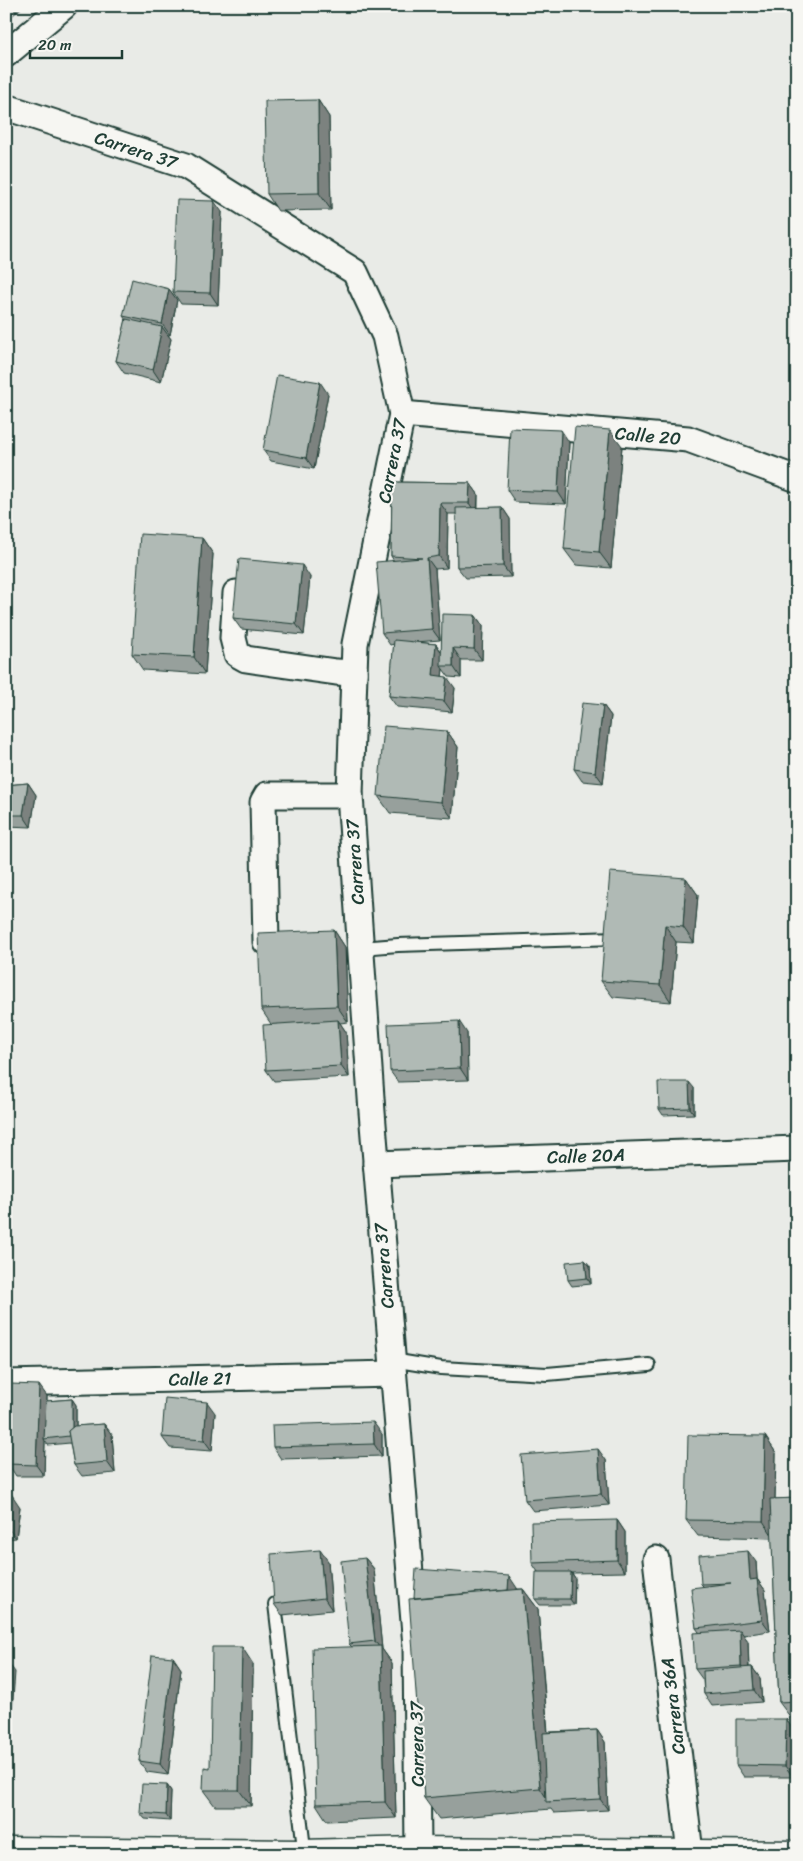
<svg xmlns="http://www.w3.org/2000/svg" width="803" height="1861" viewBox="0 0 803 1861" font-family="Sriracha,sans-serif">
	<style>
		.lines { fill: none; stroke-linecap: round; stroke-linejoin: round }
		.service-casing { stroke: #1f3d34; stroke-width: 16 }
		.minor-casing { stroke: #1f3d34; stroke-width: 29 }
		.primary-casing { stroke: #1f3d34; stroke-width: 31 }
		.service { stroke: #f6f6f2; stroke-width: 12 }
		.minor { stroke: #f6f6f2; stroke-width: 25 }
		.primary { stroke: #f6f6f2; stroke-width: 28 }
		.rail-casing { stroke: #1f3d34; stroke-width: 5.5 }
		.rail { stroke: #f6f6f2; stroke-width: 4; stroke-dasharray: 11; stroke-linecap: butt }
		.wall { fill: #97a09c; stroke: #1f3d34 }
		.shaded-wall { fill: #7b827f; stroke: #1f3d34 }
		.building { fill: #b0bab5; stroke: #1f3d34 }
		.labels { text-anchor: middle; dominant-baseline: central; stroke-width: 4; stroke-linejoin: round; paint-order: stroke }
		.street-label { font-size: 18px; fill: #1f3d34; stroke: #f6f6f2 }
	</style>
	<rect width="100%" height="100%" fill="#e9ebe7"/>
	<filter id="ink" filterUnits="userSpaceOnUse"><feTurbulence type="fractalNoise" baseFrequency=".02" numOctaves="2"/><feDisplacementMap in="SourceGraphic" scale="10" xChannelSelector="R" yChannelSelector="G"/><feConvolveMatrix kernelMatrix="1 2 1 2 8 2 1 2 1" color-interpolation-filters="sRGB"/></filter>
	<g filter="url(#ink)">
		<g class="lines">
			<defs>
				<g id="service">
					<polyline points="361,948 398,945 616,938"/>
					<polyline points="392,1360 441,1368 547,1374 649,1365"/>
					<polyline points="275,1604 303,1840 302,1854"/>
				</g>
				<g id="minor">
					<polyline points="6,54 64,6"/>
					<polyline points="6,107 186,166 355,272 385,336 402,414 355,644 350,795 372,1112 416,1646 418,1851"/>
					<polyline points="402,414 688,439 797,479"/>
					<polyline points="236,593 233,638 237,654 246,659 336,672 354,673"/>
					<polyline points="266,942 263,802 267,795 350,795"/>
					<polyline points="376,1164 797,1149"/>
					<polyline points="6,1383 393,1374"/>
					<polyline points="656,1559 690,1853"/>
				</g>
				<polyline id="primary" points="6,1851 302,1854 418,1851 797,1855"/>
			</defs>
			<!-- service casing -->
			<use href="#service" class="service-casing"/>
			<!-- minor casing -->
			<use href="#minor" class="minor-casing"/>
			<!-- primary casing -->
			<use href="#primary" class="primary-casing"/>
			<!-- service -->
			<use href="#service" class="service"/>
			<!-- minor -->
			<use href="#minor" class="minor"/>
			<!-- primary -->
			<use href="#primary" class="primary"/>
			<defs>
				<polyline id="rail" points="6,18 20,6"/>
			</defs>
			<!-- rail casing -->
			<use href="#rail" class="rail-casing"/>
			<!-- rail -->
			<use href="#rail" class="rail"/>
		</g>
		<!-- wall -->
		<g class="wall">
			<polygon points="318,100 329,117 331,210 278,211 267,194"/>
			<polygon points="222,212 218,305 181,304 173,292"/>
			<polygon points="169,289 177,300 170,335 168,335 171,339 161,382 124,373 116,361 126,320 123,316"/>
			<polygon points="328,394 314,469 271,461 263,450"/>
			<polygon points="569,442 566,504 515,502 507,490"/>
			<polygon points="622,446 611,568 576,565 564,549"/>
			<polygon points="392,482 470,483 478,494 478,508 502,507 510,519 511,577 466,578 457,567 457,514 448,514 447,568 435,569 440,640 416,642 436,644 441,651 475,615 483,626 482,660 461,660 461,678 449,677 443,669 442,676 455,688 452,712 397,707 389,696 394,644 390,645 382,633 394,561 391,556"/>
			<polygon points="202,538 213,554 205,674 143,670 132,654"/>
			<polygon points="310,577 304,635 241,629 233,618"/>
			<polygon points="603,705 611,716 603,783 582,781 574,769"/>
			<polygon points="447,731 458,747 452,818 390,813 378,796"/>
			<polygon points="28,783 36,795 31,827 6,826 6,785"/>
			<polygon points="686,878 698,895 694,943 676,942 671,1002 613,997 601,981"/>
			<polygon points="334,930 345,947 348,1022 340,1023 346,1032 349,1077 274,1081 266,1070 271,1024 261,1009"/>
			<polygon points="467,1033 468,1080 398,1082 390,1071"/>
			<polygon points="694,1088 694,1114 663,1115 659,1109"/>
			<polygon points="585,1260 590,1266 591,1284 572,1286 568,1280"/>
			<polygon points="47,1396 47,1401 72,1399 76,1405 76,1426 104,1424 112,1435 115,1473 82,1476 74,1465 70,1443 48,1445 45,1441 44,1476 16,1476 8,1464"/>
			<polygon points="215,1413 212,1451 170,1448 162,1437"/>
			<polygon points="382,1434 382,1456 281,1459 273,1447"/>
			<polygon points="765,1436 776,1453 775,1499 797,1498 797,1718 791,1718 779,1702 772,1538 698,1536 686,1520"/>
			<polygon points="606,1460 609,1505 533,1511 525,1500"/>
			<polygon points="6,1496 20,1507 16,1538 6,1539"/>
			<polygon points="617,1520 625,1532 625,1572 572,1573 575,1578 574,1605 540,1605 535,1599 538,1572 532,1563"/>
			<polygon points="365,1558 374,1569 382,1649 392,1663 396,1818 327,1821 316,1804 352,1647 349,1644"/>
			<polygon points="328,1561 332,1610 282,1615 274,1604"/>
			<polygon points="756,1562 757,1579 765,1590 770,1631 743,1635 748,1641 749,1667 752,1667 760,1678 762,1702 712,1706 704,1694 703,1680 695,1669 699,1632 696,1628 703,1586 701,1584"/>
			<polygon points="517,1588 517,1589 523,1589 538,1609 548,1732 597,1730 605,1742 608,1810 554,1813 551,1809 439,1819 424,1798 414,1598"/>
			<polygon points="173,1657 181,1669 168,1775 147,1772 139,1761"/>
			<polygon points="253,1664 251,1806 215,1806 203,1790 210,1768"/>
			<polygon points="786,1719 794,1731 793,1777 744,1777 736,1765"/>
			<polygon points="167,1785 171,1791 170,1821 145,1819 140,1813"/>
		</g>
		<!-- shaded-wall -->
		<g class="shaded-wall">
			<polygon points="318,100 329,117 331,210 319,193"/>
			<polygon points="214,201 222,212 218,305 210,293"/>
			<polygon points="169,289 177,300 170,335 162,324"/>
			<polygon points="162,327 171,339 161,382 153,370"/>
			<polygon points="320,382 328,394 314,469 306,458"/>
			<polygon points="561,430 569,442 566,504 558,492"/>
			<polygon points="610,430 622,446 611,568 599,552"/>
			<polygon points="470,483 478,494 477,515 469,503"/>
			<polygon points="440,503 448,514 447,568 439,556"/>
			<polygon points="502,507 510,519 511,577 503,566"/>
			<polygon points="202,538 213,554 205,674 194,657"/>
			<polygon points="427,558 435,569 440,640 432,629"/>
			<polygon points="302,565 310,577 304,635 296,624"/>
			<polygon points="475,615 483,626 482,660 474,649"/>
			<polygon points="436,644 444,656 441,666 443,669 441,687 433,675"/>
			<polygon points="453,648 461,660 461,678 453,666"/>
			<polygon points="447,677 455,688 452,712 444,701"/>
			<polygon points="603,705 611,716 603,783 595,772"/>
			<polygon points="447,731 458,747 452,818 441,802"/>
			<polygon points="28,783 36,795 31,827 23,815"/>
			<polygon points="686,878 698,895 694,943 683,927"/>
			<polygon points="665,925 676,942 671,1002 660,985"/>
			<polygon points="334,930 345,947 348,1022 337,1006"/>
			<polygon points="338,1020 346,1032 349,1077 341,1066"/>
			<polygon points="459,1021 467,1033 468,1080 460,1068"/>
			<polygon points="689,1082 694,1088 694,1114 690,1108"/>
			<polygon points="585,1260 590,1266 591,1284 587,1278"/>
			<polygon points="39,1385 47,1396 45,1439 44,1439 45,1441 44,1476 36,1465"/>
			<polygon points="72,1399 76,1405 76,1442 72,1436"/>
			<polygon points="207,1402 215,1413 212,1451 204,1440"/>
			<polygon points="373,1422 382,1434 382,1456 374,1444"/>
			<polygon points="104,1424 112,1435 115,1473 107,1462"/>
			<polygon points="765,1436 776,1453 774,1538 763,1521"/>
			<polygon points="598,1449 606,1460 609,1505 601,1494"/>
			<polygon points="12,1495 20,1507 16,1538 7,1527"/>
			<polygon points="617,1520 625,1532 625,1572 617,1560"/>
			<polygon points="320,1550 328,1561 332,1610 324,1598"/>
			<polygon points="748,1551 756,1562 758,1591 750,1580"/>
			<polygon points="365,1558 374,1569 382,1649 392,1663 396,1818 385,1802 381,1650 375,1641"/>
			<polygon points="571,1572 575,1578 574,1605 570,1599"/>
			<polygon points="509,1576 517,1588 515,1611 507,1600"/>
			<polygon points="757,1579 765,1590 770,1631 762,1620"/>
			<polygon points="523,1589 538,1609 553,1801 549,1802 540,1788"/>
			<polygon points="740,1630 748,1641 749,1677 741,1666"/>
			<polygon points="242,1647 253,1664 251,1806 239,1790"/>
			<polygon points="173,1657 181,1669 168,1775 160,1764"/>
			<polygon points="6,1660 15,1672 6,1794"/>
			<polygon points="752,1667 760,1678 762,1702 754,1690"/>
			<polygon points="786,1719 794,1731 793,1777 785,1766"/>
			<polygon points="597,1730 605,1742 608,1810 600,1799"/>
			<polygon points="167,1785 171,1791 170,1821 166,1815"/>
		</g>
		<!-- building -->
		<g class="building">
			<polygon points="318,100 319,193 267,194 265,101"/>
			<polygon points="177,200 214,201 210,293 173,292"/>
			<polygon points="132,279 169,289 162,324 123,316"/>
			<polygon points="126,319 162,327 153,370 116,361"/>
			<polygon points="277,375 320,382 306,458 263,450"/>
			<polygon points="575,427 610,430 599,552 564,549"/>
			<polygon points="510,428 561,430 558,492 507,490"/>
			<polygon points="392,482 470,483 469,503 440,503 439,556 427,558 432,629 382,633 376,562 422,558 391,556"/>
			<polygon points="502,507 503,566 457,567 456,508"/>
			<polygon points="140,534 202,538 194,657 132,654"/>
			<polygon points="239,559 302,565 296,624 233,618"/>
			<polygon points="442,614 475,615 474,649 453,648 453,666 441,666"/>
			<polygon points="394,640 436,644 433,675 447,677 444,701 389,696"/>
			<polygon points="582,703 603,705 595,772 574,769"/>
			<polygon points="384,726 447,731 441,802 378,796"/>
			<polygon points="28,783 23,815 6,815 6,785"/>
			<polygon points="610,872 686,878 683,927 665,925 660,985 601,981"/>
			<polygon points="334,930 337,1006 261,1009 258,933"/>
			<polygon points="338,1020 341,1066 266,1070 263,1025"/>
			<polygon points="459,1021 460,1068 390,1071 388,1024"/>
			<polygon points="658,1082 689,1082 690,1108 659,1109"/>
			<polygon points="585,1260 587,1278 568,1280 566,1262"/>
			<polygon points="10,1384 39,1385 36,1465 8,1464"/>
			<polygon points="165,1398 207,1402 204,1440 162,1437"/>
			<polygon points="72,1399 72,1428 68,1431 69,1436 44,1439 46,1401"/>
			<polygon points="373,1422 374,1444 273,1447 272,1425"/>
			<polygon points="104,1424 107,1462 74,1465 68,1431 74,1426"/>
			<polygon points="688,1435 765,1436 763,1521 686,1520"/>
			<polygon points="598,1449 601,1494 525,1500 521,1455"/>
			<polygon points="12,1495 7,1527 6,1527 6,1496"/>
			<polygon points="797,1498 797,1701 779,1702 770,1499"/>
			<polygon points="617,1520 617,1560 532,1563 531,1522"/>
			<polygon points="320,1550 324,1598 274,1604 271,1554"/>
			<polygon points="748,1551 750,1580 757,1579 762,1620 696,1628 691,1588 731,1583 701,1584 699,1555"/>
			<polygon points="365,1558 375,1641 349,1644 341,1561"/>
			<polygon points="416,1569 509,1576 508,1590 414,1598"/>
			<polygon points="536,1572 571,1572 570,1599 535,1599"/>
			<polygon points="523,1589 540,1788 424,1798 409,1599"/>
			<polygon points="740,1630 741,1666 695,1669 693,1633"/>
			<polygon points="381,1646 385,1802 316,1804 312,1648"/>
			<polygon points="212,1647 242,1647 239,1790 203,1790 204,1767 210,1768"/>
			<polygon points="152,1655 173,1657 160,1764 139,1761"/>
			<polygon points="752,1667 754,1690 704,1694 703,1671"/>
			<polygon points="736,1719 786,1719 785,1766 736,1765"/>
			<polygon points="597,1730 600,1799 546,1802 543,1733"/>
			<polygon points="142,1784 167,1785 166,1815 140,1813"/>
		</g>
	</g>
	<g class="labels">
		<!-- street labels -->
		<g class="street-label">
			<text transform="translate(136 150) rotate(18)">Carrera 37</text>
			<text transform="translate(648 436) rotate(5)">Calle 20</text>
			<text transform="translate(392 461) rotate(-79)">Carrera 37</text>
			<text transform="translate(355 862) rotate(-94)">Carrera 37</text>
			<text transform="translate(586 1156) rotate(-2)">Calle 20A</text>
			<text transform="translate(384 1266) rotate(-95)">Carrera 37</text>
			<text transform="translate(200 1379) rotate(-1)">Calle 21</text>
			<text transform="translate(673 1706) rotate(-97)">Carrera 36A</text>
			<text transform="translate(417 1744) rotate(-91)">Carrera 37</text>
		</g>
	</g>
	<!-- margin -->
	<rect width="803" height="1861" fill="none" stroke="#f6f6f2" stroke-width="25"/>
	<rect x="12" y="12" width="778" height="1836" fill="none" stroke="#1f3d34" stroke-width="2" filter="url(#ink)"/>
	<!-- scale -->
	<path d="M30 50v8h92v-8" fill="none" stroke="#1f3d34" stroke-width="2.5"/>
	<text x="38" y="50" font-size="15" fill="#1f3d34" stroke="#f6f6f2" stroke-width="4" paint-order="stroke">20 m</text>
</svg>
